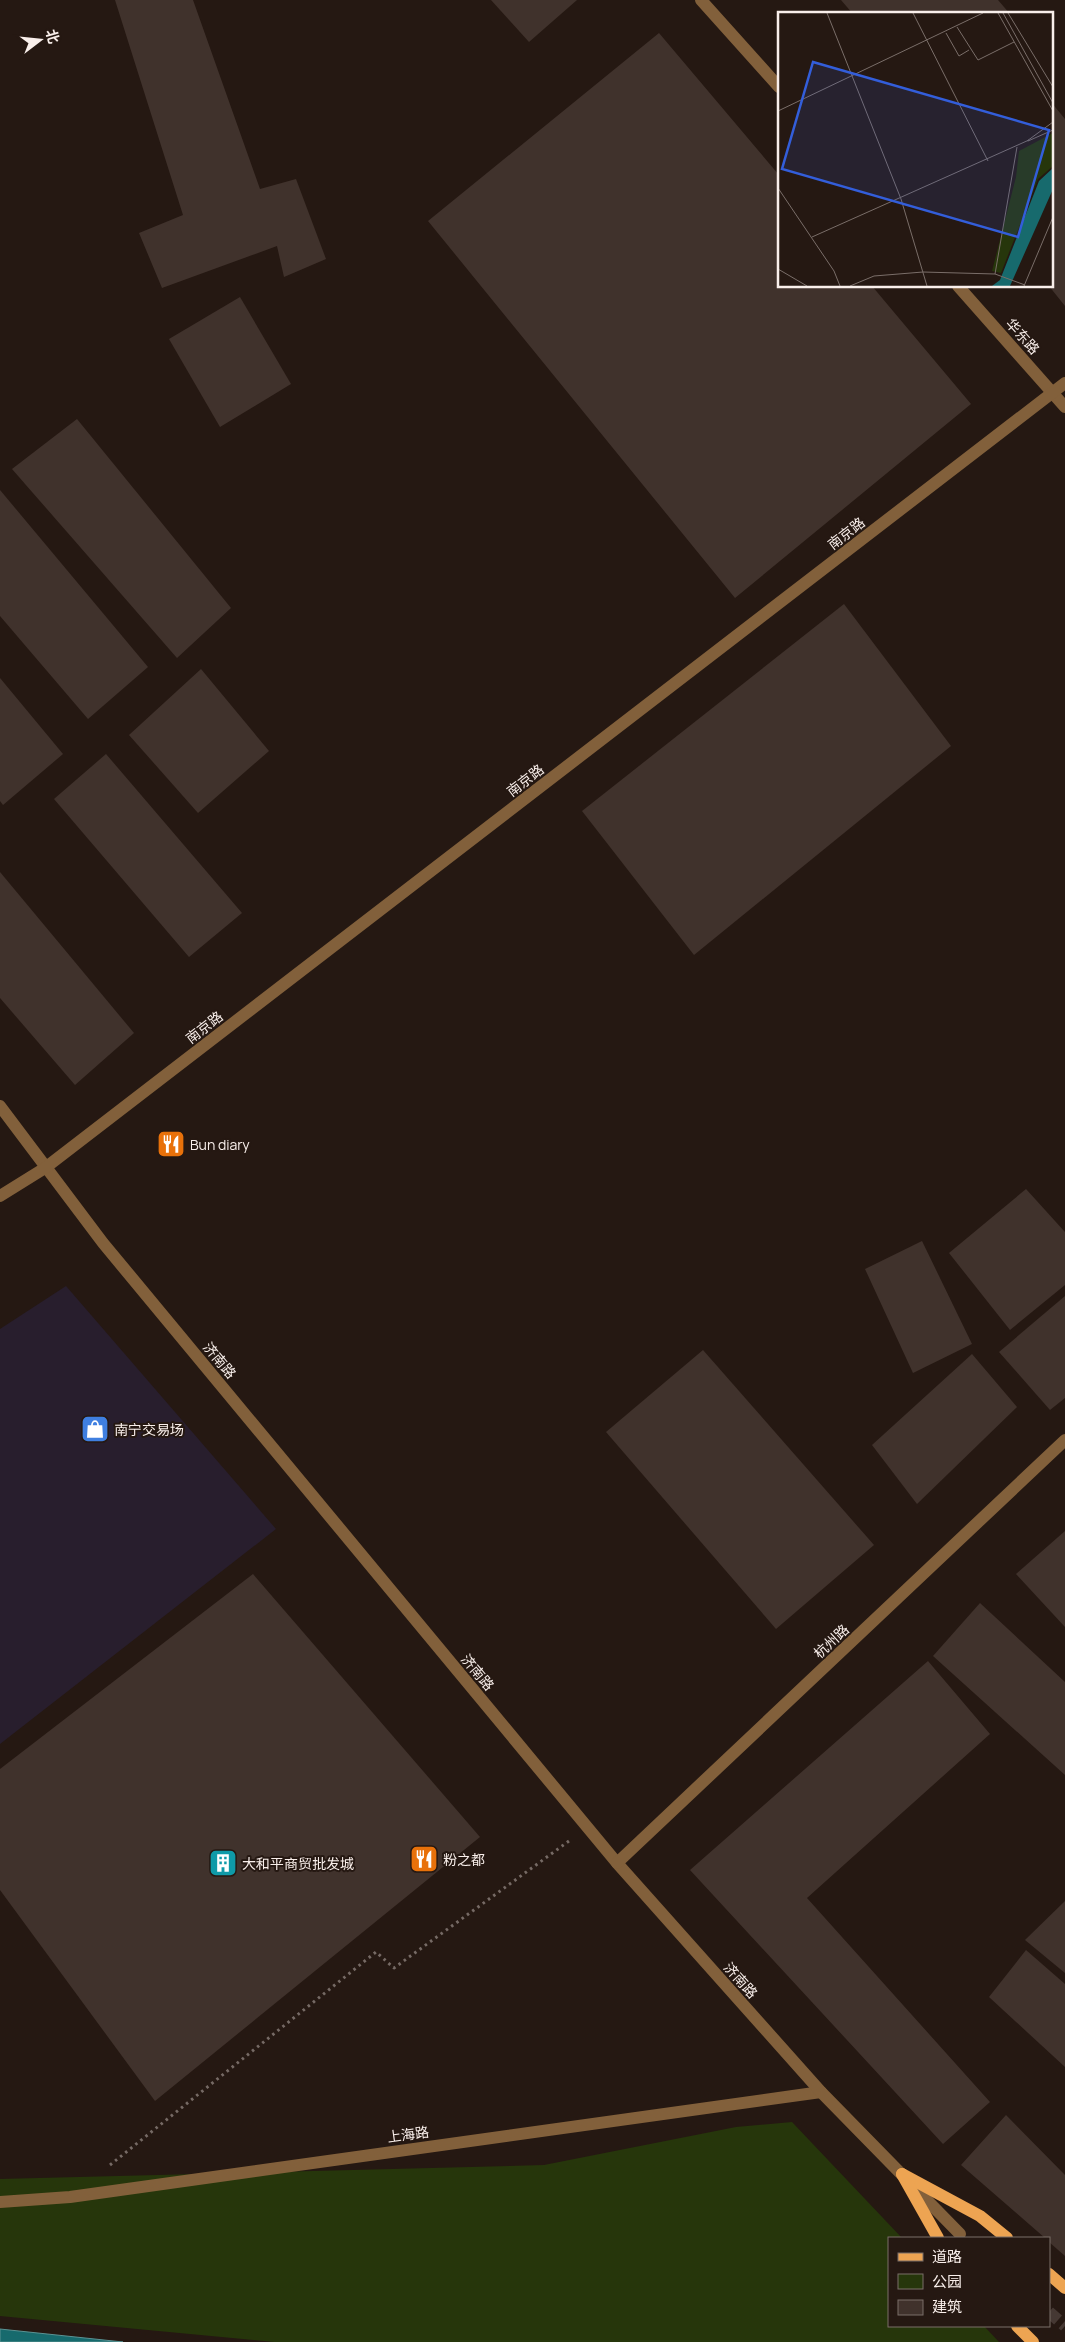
<svg xmlns="http://www.w3.org/2000/svg" width="1065" height="2342" viewBox="0 0 1065 2342" font-family="Manrope,'Noto Sans SC',sans-serif">
	<style>
		.commercial { fill: #281e2d }
		.green { fill: #26360b }
		.water { fill: #176a6d; stroke: #5b9293 }
		.building { fill: #40322c }
		.lines { fill: none; stroke-linecap: round; stroke-linejoin: round }
		.tertiary-tunnel { stroke: #453833; stroke-width: 12; stroke-dasharray: 12 6; stroke-linecap: butt }
		.path { stroke: #766a65; stroke-width: 3; stroke-dasharray: 2.5 4; stroke-linecap: butt }
		.minor { stroke: #82603b; stroke-width: 12 }
		.tertiary { stroke: #82603b; stroke-width: 12 }
		.primary { stroke: #eda452; stroke-width: 12 }
		.labels { text-anchor: middle; dominant-baseline: central; stroke-width: 4; stroke-linejoin: round; paint-order: stroke }
		.street-label { font-size: 14px; fill: #f9efeb; stroke: #251812 }
		.poi-label { font-size: 14px; fill: #f9efeb; stroke: #251812; text-anchor: start }
		.inset-road { fill: none; stroke: #7a6e69; stroke-width: 1 }
		.view { fill: #335eda; fill-opacity: 0.15; stroke: #335eda; stroke-width: 2.5 }
		.inset-edge { fill: none; stroke: #f9efeb; stroke-width: 2.5 }
	</style>
	<rect width="100%" height="100%" fill="#251812"/>
	<!-- commercial -->
	<polygon class="commercial" points="66,1286 276,1529 0,1744 0,1329"/>
	<!-- green -->
	<polygon class="green" points="792,2122 902,2238 889,2238 889,2326 984,2326 999,2342 274,2342 0,2316 0,2179 544,2165 736,2127"/>
	<!-- water -->
	<polygon class="water" points="0,2329 123,2342 0,2342"/>
	<!-- building -->
	<g class="building">
		<polygon points="115,0 193,0 260,189 296,179 326,259 284,277 277,246 162,288 139,233 183,215"/>
		<polygon points="491,0 577,0 529,42"/>
		<polygon points="841,0 998,0 1010,14 853,14"/>
		<polygon points="659,33 779,175 779,286 872,286 971,404 735,598 428,221"/>
		<polygon points="1051,102 1065,119 1065,306 1049,286 1051,286"/>
		<polygon points="240,297 291,384 220,427 169,339"/>
		<polygon points="77,419 231,608 177,658 12,469"/>
		<polygon points="0,490 148,667 88,719 0,616"/>
		<polygon points="844,604 951,746 694,955 582,811"/>
		<polygon points="201,669 269,751 198,813 129,735"/>
		<polygon points="0,678 63,754 3,805 0,801"/>
		<polygon points="106,754 242,913 189,957 54,799"/>
		<polygon points="0,872 134,1033 75,1085 0,998"/>
		<polygon points="1026,1189 1065,1232 1065,1285 1010,1330 949,1253"/>
		<polygon points="922,1241 972,1344 913,1373 865,1269"/>
		<polygon points="1065,1296 1065,1398 1050,1410 999,1352"/>
		<polygon points="703,1350 874,1545 776,1629 606,1432"/>
		<polygon points="972,1354 1017,1407 917,1504 872,1445"/>
		<polygon points="1065,1531 1065,1627 1016,1574"/>
		<polygon points="253,1574 480,1837 155,2101 0,1890 0,1769"/>
		<polygon points="980,1603 1065,1682 1065,1775 933,1656"/>
		<polygon points="928,1661 990,1734 807,1898 990,2102 943,2144 690,1870"/>
		<polygon points="1065,1901 1065,1973 1025,1940"/>
		<polygon points="1026,1950 1065,1984 1065,2067 989,1997"/>
		<polygon points="1006,2115 1065,2175 1065,2256 1049,2242 1049,2238 1045,2238 961,2165"/>
	</g>
	<g class="lines">
		<!-- tertiary-tunnel -->
		<polyline class="tertiary-tunnel" points="1049,2312 1065,2326"/>
		<!-- path -->
		<polyline class="path" points="110,2165 376,1952 394,1968 569,1841"/>
		<!-- minor -->
		<polyline class="minor" points="0,2202 70,2197 821,2092"/>
		<!-- tertiary -->
		<g class="tertiary">
			<polyline points="701,0 779,87"/>
			<polyline points="958,286 1065,407"/>
			<polyline points="0,1106 103,1243 617,1863 821,2092 960,2234"/>
			<polyline points="0,1196 45,1168 1065,383"/>
			<polyline points="617,1863 1065,1440"/>
		</g>
		<!-- primary -->
		<g class="primary">
			<polyline points="902,2174 980,2216 1007,2238"/>
			<polyline points="902,2174 938,2238"/>
			<polyline points="1049,2274 1065,2288"/>
			<polyline points="1017,2326 1033,2342"/>
		</g>
	</g>
	<!-- icons -->
	<defs>
		<symbol id="restaurant-square" viewBox="-11 -11 22 22"><rect x="-9" y="-9" width="18" height="18" rx="4" fill="#e8710a" stroke="#251812"/><path d="M-5-6h1v4h1v-4h1v4h1v-4h1v5L-1.5 .5V6h-2V.5L-5-1ZM5-6V6H3V1.5H1.5Q1.5-4 5-6Z" fill="#fff"/></symbol>
		<symbol id="shop-square" viewBox="-11 -11 22 22"><rect x="-9" y="-9" width="18" height="18" rx="4" fill="#3f7fe0" stroke="#251812"/><path d="M-5-2.5h2.3a2.7 3.5 0 0 1 5.4 0H5L5.5 6h-11ZM-1.5-2.5h3a1.5 2.3 0 0 0-3 0Z" fill="#fff"/></symbol>
		<symbol id="building-square" viewBox="-11 -11 22 22"><rect x="-9" y="-9" width="18" height="18" rx="4" fill="#0f9aa8" stroke="#251812"/><path d="M-4-6H4V6H1V3H-1V6H-4ZM-2.5-4.3h1.7v1.8h-1.7ZM.8-4.3h1.7v1.8H.8ZM-2.5-1h1.7V.8h-1.7ZM.8-1h1.7V.8H.8Z" fill="#fff"/></symbol>
	</defs>
	<g fill-rule="evenodd">
		<use href="#restaurant-square" x="155" y="1128" width="32" height="32"/>
		<use href="#shop-square" x="79" y="1413" width="32" height="32"/>
		<use href="#restaurant-square" x="408" y="1843" width="32" height="32"/>
		<use href="#building-square" x="207" y="1847" width="32" height="32"/>
	</g>
	<g class="labels">
		<!-- street labels -->
		<g class="street-label">
			<text transform="translate(1023 336) rotate(48)">华东路</text>
			<text transform="translate(846 533) rotate(-38)">南京路</text>
			<text transform="translate(525 780) rotate(-38)">南京路</text>
			<text transform="translate(204 1027) rotate(-38)">南京路</text>
			<text transform="translate(220 1360) rotate(50)">济南路</text>
			<text transform="translate(831 1641) rotate(-43)">杭州路</text>
			<text transform="translate(478 1672) rotate(50)">济南路</text>
			<text transform="translate(741 1980) rotate(48)">济南路</text>
			<text transform="translate(408 2134) rotate(-8)">上海路</text>
		</g>
		<!-- poi labels -->
		<g class="poi-label">
			<text x="190" y="1144">Bun diary</text>
			<text x="114" y="1429">南宁交易场</text>
			<text x="443" y="1859">粉之都</text>
			<text x="242" y="1863">大和平商贸批发城</text>
		</g>
	</g>
	<!-- overview -->
	<g transform="translate(778 12)">
		<rect width="275" height="275" fill="#251812"/>
		<path d="M275 121V154L260 167 223 261 214 259 238 165 241 139Z" fill="#26360b"/>
		<path d="M275 156V177L232 274H214L222 268 261 169Z" fill="#176a6d"/>
		<path class="inset-road" d="M49 1 123 187 149 274M135 1 210 149M220 1 275 99M225 1 275 91M230 1 275 75M179 15 200 48 236 30M168 21 181 44 191 38M0 99 205 1M249 129 275 110M250 129 275 118M0 176 56 259 62 274M34 225 251 128M0 257 29 274M217 262 239 135M72 274 96 264 145 260 217 262 247 273M246 274 275 205"/>
		<path class="view" d="M35 50 271 118 240 225 4 157Z"/>
		<rect width="275" height="275" class="inset-edge"/>
	</g>
	<!-- legend -->
	<rect x="888" y="2237" width="162" height="90" fill="#251812" stroke="#7a6e69"/>
	<rect x="898" y="2253" width="25" height="8" fill="#eda452" stroke="#7a6e69"/>
	<text x="932" y="2262" font-size="15" fill="#f9efeb">道路</text>
	<rect x="898" y="2274" width="25" height="15" fill="#26360b" stroke="#7a6e69"/>
	<text x="932" y="2287" font-size="15" fill="#f9efeb">公园</text>
	<rect x="898" y="2300" width="25" height="15" fill="#40322c" stroke="#7a6e69"/>
	<text x="932" y="2312" font-size="15" fill="#f9efeb">建筑</text>
	<!-- north arrow -->
	<g transform="translate(40 40) rotate(74)" stroke="#251812" stroke-width="4" paint-order="stroke">
	<path d="M0-4L9 19L0 12L-9 19Z" fill="#f9efeb"/>
	<text y="-8" font-size="14" font-weight="bold" text-anchor="middle" fill="#f9efeb">北</text>
	</g>
</svg>
